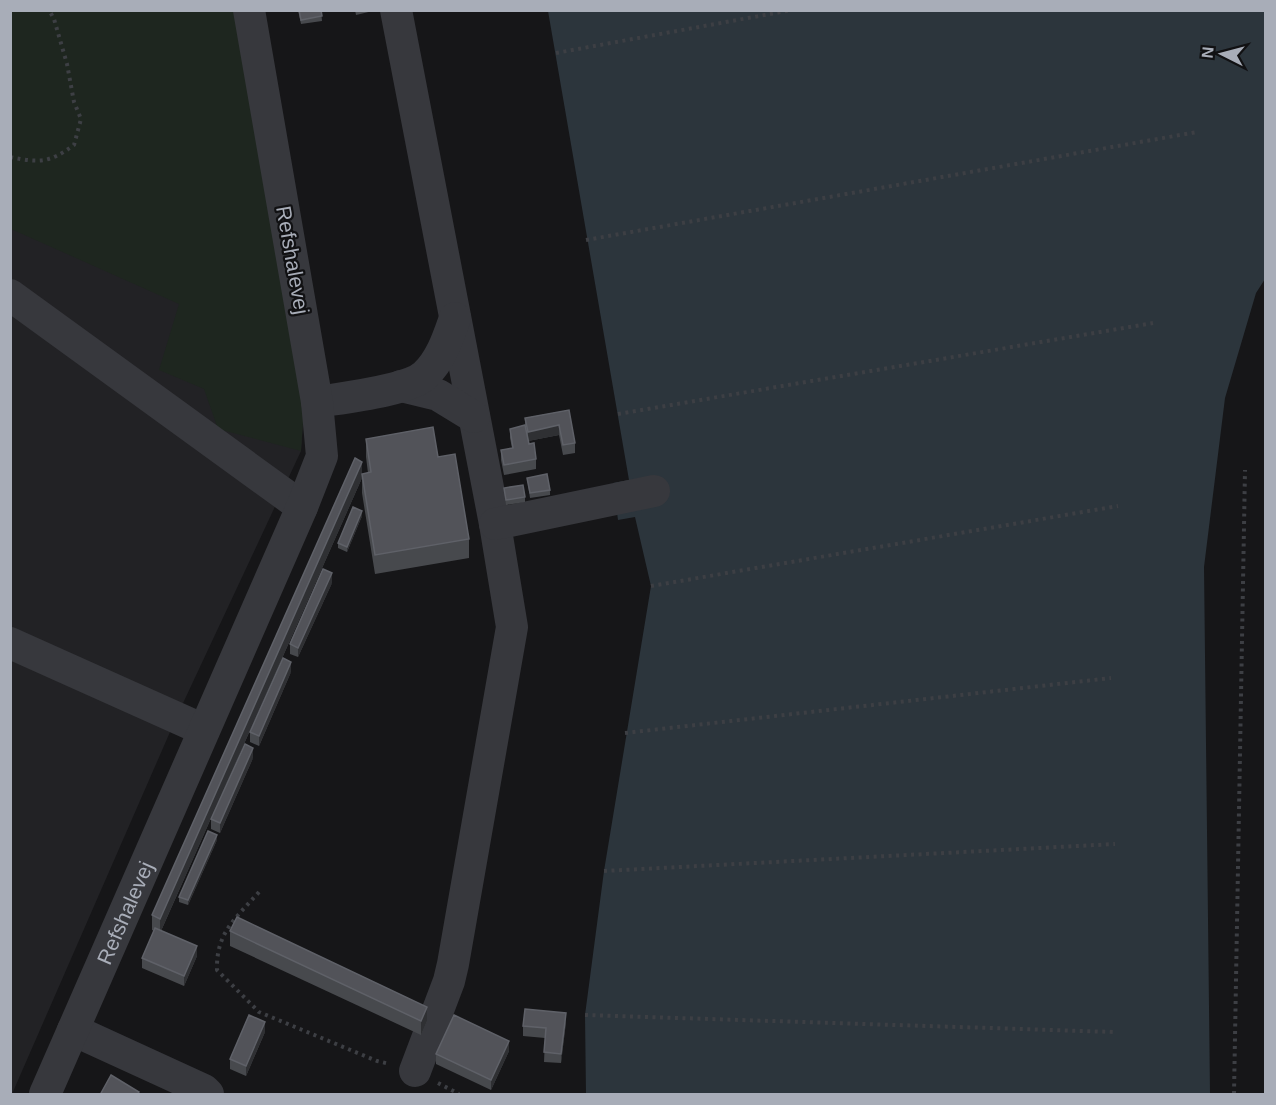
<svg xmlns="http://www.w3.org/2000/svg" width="1276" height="1105" viewBox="0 0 1276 1105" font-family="Arial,sans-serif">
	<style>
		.built { fill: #222225 }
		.green { fill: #1e261f }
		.water { fill: #2c353c }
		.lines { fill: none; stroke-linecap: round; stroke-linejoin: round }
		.path { stroke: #3d3f44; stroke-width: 4; stroke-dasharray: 3 4.5; stroke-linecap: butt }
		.minor { stroke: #37383d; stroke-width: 32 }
		.wall { fill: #47494d }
		.shaded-wall { fill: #2f3033 }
		.building { fill: #525359; stroke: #5f6168; stroke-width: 1.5 }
		.labels { text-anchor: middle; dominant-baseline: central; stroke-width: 4.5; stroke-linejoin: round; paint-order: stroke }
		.street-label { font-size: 21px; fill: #a8adb8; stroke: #111113 }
	</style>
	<rect width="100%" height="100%" fill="#161618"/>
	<!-- built -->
	<polygon class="built" points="10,11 304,409 301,451 177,716 12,1094"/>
	<!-- green -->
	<polygon class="green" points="11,11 234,11 304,409 301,451 218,429 204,389 159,370 179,304 11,229"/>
	<!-- water -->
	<polygon class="water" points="548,11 1265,11 1265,279 1256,293 1225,398 1204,567 1210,1094 586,1094 585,1015 604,871 651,586 635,517 618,520 613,483 629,480"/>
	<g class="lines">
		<!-- path -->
		<g class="path">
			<polyline points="556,53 792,10"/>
			<path d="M10 157C40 163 49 163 74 145L81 119 74 102 67 64 54 19 49 10"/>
			<polyline points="586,240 1197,132"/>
			<polyline points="618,414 1153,323"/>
			<polyline points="651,586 1118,506"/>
			<polyline points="625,733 1111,678"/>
			<polyline points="604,871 1115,844"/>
			<path d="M259 892C235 919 216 933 217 970L259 1012 377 1061 390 1064"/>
			<polyline points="585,1015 1114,1032"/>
			<polyline points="438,1083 459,1094"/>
			<polyline points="1234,1094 1245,470"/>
		</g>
		<!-- minor -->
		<g class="minor">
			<polyline points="396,10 495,524 512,627 453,964 449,981 415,1071"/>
			<polyline points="10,295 302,507"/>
			<polyline points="401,386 438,395 474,417"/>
			<path d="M317 402C341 398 408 391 425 375 441 360 448 338 455 318"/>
			<polyline points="495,524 654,491"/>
			<polyline points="10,643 204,730"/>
			<polyline points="73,1030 204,1090 208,1094"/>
			<path id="s1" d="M45 1094 302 507 322 456 317 402 249 10"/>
		</g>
	</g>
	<!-- wall -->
	<g class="wall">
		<polygon points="298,10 321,10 322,21 301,24"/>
		<polygon points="355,10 377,10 356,15"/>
		<polygon points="569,410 575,443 575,453 563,455 559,435 528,441 536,459 536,469 504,475 501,460 501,450 512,448 510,438 510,429 525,427 525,418"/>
		<polygon points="366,439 438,457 469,539 469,558 375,574 362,493 362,478 161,931 197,956 184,986 142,968 142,958 154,931 152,930 152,915 362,474 368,473 366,457"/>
		<polygon points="527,478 550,490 550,495 530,498"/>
		<polygon points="504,488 525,497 525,502 506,505"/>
		<polygon points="362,516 347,552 338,548 338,543"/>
		<polygon points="332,583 298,657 290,654 290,644"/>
		<polygon points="291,672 259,746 250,742 250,732"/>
		<polygon points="253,758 220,833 211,829 211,819"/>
		<polygon points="217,840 188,905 179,902 179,897"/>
		<polygon points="230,931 427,1021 421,1035 230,946"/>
		<polygon points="566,1022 561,1063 544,1062 545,1038 523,1036 523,1026"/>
		<polygon points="265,1032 246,1076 230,1069 230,1059"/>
		<polygon points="509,1051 491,1090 436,1064 436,1054"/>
	</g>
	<!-- shaded-wall -->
	<g class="shaded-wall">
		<polygon points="559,425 559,435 528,441 528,432"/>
		<polygon points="362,462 362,477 362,474 362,478 160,933 160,919"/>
		<polygon points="362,511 362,516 347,552 347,547"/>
		<polygon points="332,573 332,583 298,657 298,648"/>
		<polygon points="291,662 291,672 259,746 259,736"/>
		<polygon points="253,748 253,758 220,833 220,823"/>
		<polygon points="217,835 217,840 188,905 188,900"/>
		<polygon points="197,946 197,956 184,986 184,976"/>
		<polygon points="427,1007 427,1021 421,1035 421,1021"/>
		<polygon points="566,1013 566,1022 561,1063 561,1054"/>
		<polygon points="265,1022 265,1032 246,1076 246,1066"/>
		<polygon points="509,1041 509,1051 491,1090 491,1080"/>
	</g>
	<!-- building -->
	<g class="building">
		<polygon points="299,10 321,10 322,16 301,20"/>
		<polygon points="569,410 575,443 563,445 559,425 528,432 525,418"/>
		<polygon points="525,425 529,444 534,443 536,459 504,465 501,450 513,448 510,429"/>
		<polygon points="433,427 438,457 455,454 469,539 375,555 362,474 371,472 366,439"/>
		<polygon points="355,458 362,462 160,919 152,915"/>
		<polygon points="547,474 550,490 530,493 527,478"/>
		<polygon points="523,485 525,497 506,500 504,488"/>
		<polygon points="353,507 362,511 347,547 338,543"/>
		<polygon points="323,569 332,573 298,648 290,644"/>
		<polygon points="283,658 291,662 259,736 250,732"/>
		<polygon points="245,744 253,748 220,823 211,819"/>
		<polygon points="208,831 217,835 188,900 179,897"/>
		<polygon points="237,917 427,1007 421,1021 230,931"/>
		<polygon points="155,928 197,946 184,976 142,958"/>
		<polygon points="525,1009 566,1013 561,1054 544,1052 546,1028 523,1026"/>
		<polygon points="249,1015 265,1022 246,1066 230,1059"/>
		<polygon points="454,1015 509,1041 491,1080 436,1054"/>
		<polygon points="111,1075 139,1092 137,1095 100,1095"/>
	</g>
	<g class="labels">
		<!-- street labels -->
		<g class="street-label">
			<text transform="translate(293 260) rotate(80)">Refshalevej</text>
			<text stroke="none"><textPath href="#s1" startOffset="198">Refshalevej</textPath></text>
		</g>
	</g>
	<!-- border -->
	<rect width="1276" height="1105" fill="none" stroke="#a8adb8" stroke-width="24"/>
	<!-- north arrow -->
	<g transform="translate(1222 54) rotate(276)" stroke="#111113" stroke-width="4.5" paint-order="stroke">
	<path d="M0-4.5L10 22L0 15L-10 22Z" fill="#a8adb8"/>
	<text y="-9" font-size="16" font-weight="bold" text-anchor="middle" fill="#a8adb8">N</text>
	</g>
</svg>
